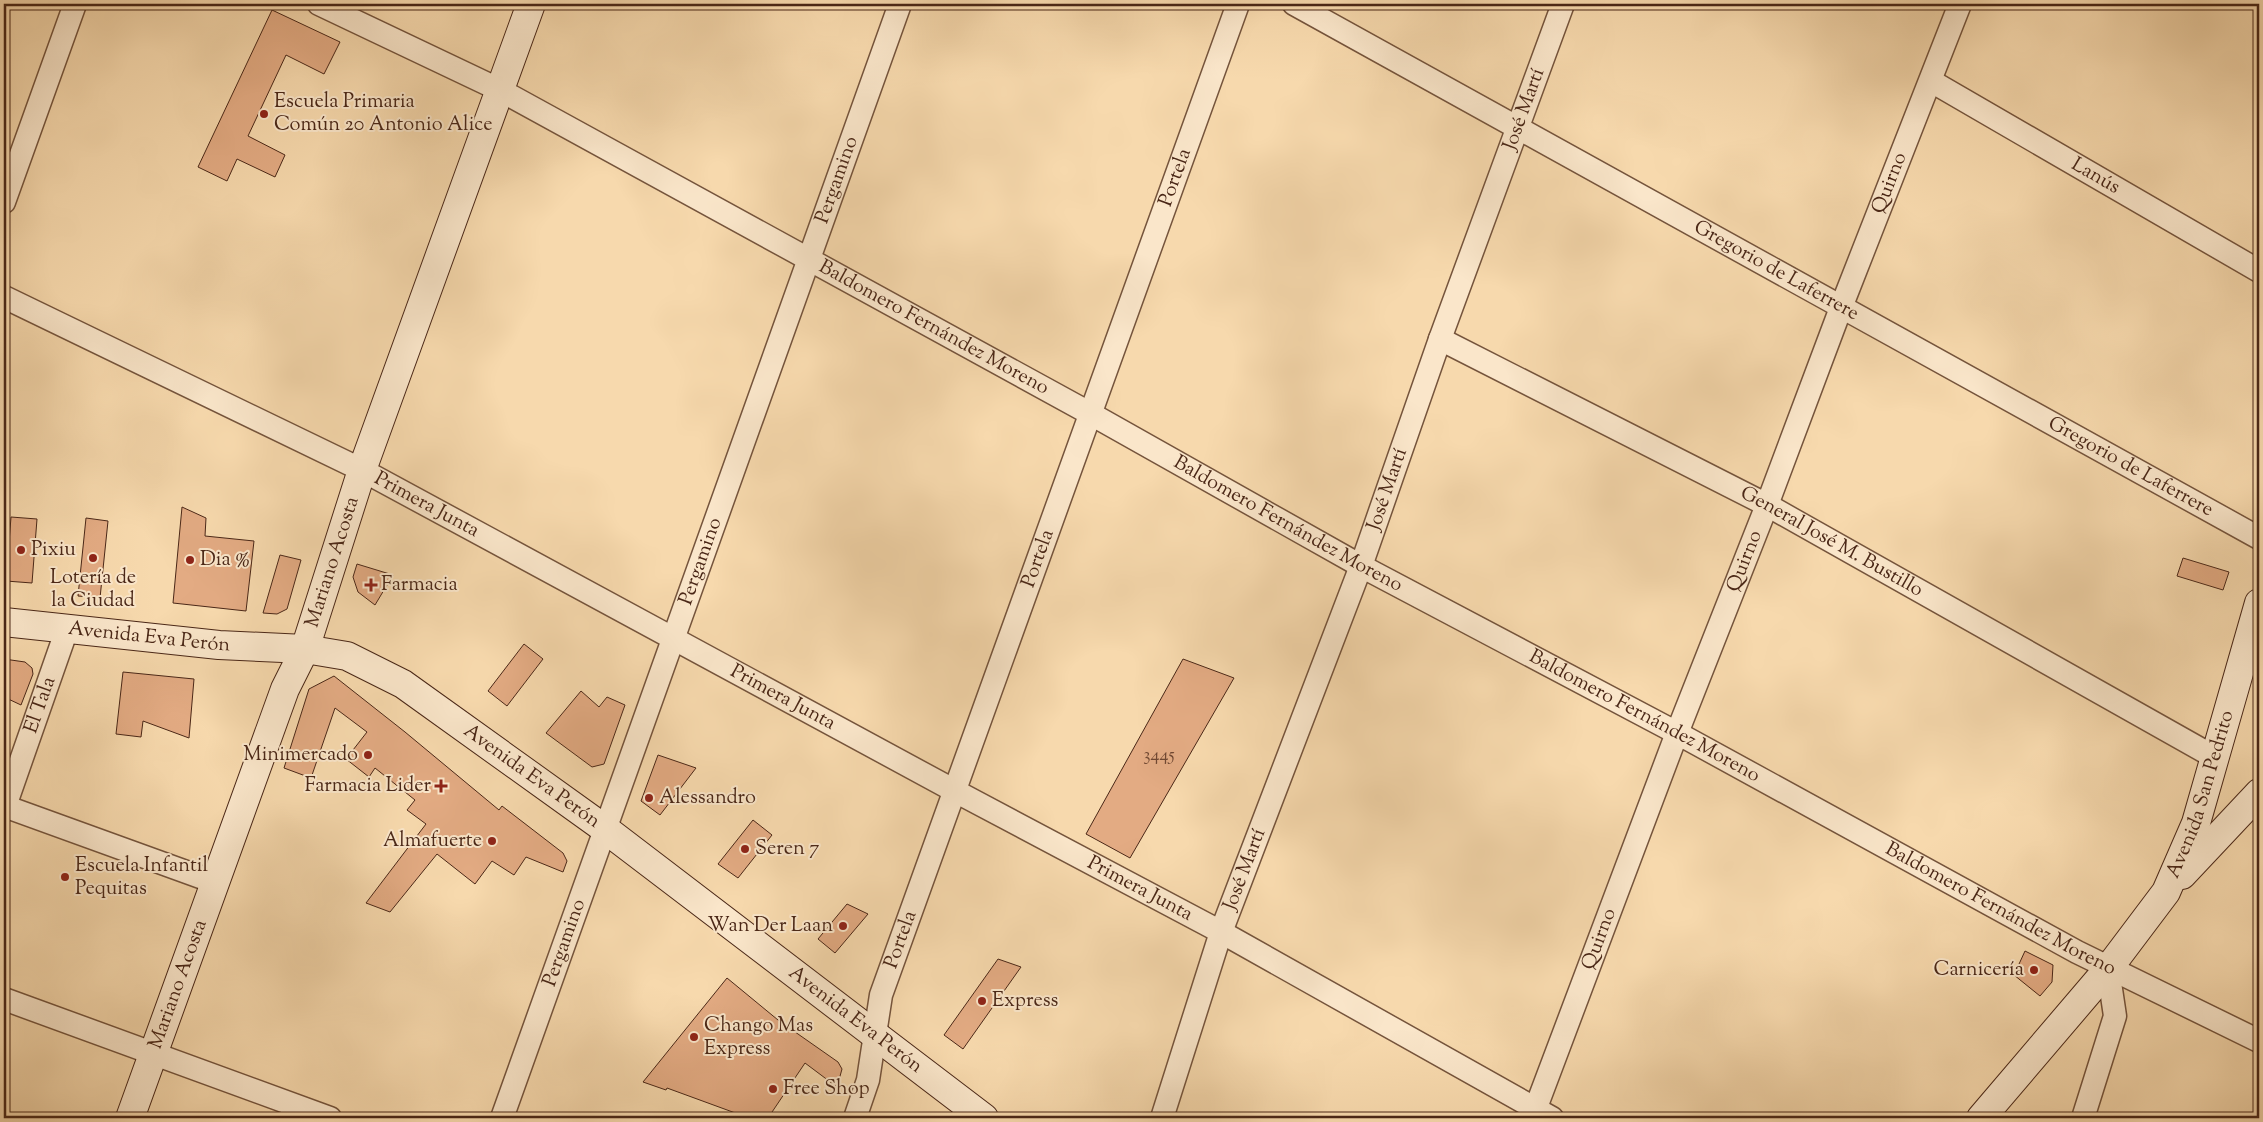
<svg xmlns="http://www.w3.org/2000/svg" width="2263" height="1122" viewBox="0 0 2263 1122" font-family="'Sorts Mill Goudy',serif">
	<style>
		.building { fill: #e3ab83; stroke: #4a2717 }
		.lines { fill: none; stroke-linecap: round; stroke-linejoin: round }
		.street-casing { stroke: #75543c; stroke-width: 25 }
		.secondary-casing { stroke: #4a2717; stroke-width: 30 }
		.street { stroke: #fae6ca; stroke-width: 22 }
		.secondary { stroke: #fae6ca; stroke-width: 28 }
		.poi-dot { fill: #8f2418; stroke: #fae6ca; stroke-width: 2 }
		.labels { text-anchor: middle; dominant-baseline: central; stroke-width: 4; stroke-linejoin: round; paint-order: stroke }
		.number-label { font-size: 18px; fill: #704832 }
		.poi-label { font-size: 20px; fill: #4a2717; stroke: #fae6ca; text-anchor: start }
		.street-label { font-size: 20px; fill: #4a2717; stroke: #fae6ca }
	</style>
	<rect width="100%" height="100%" fill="#f7d9ad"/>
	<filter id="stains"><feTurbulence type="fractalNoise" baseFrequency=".004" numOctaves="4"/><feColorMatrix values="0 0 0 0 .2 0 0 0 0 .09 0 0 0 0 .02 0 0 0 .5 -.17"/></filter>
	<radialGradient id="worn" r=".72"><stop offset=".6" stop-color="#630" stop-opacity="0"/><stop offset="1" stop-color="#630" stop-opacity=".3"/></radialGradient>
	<!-- building -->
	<g class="building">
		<polygon points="272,10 340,42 324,74 286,55 248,136 285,155 275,177 237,159 227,181 198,167"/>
		<polygon points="182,507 206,518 205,536 254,541 246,611 173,603"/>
		<polygon points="11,517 37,519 32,583 6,581"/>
		<polygon points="86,518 108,521 100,598 78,596"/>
		<polygon points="280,555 301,560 287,609 277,614 263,613"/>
		<polygon points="2183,558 2229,572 2223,590 2177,576"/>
		<polygon points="357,564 393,575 375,605 358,592 353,577"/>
		<polygon points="524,644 543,659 507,706 488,691"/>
		<polygon points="4,659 25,662 32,668 33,674 21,705 4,697"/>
		<polygon points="1183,659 1234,678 1130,858 1086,834"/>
		<polygon points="123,672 194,679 189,738 143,721 141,737 116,734"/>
		<polygon points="334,676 405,732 499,810 502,806 563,853 567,861 563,872 526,857 514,875 492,861 475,884 437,854 390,912 366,903 426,824 407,810 415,800 375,768 369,777 346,759 367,732 335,708 311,778 284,768 309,689"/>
		<polygon points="581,691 599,707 607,697 625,705 604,764 592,767 546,733"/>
		<polygon points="658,755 696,768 660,815 641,801"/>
		<polygon points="753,820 772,835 738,878 718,864"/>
		<polygon points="847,904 868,914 835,953 818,939"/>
		<polygon points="2025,951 2053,965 2052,982 2040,996 2014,975"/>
		<polygon points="998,959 1021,967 963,1049 944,1035"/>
		<polygon points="727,978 778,1020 838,1062 842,1069 837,1087 805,1063 768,1118 749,1118 667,1088 666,1090 643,1082"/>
	</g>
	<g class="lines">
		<defs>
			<g id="street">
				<path id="s1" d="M319 4 500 90 1091 414 1361 566 1677 733 2077 952 2259 1041"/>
				<path id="s2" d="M1294 4 2259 538"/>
				<path id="s3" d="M1931 81 2259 271"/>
				<polyline points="4,202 75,4"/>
				<path id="s4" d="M4 297 362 470 955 791 1221 932 1552 1118"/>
				<path id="s5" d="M1440 339 1767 505 2216 758"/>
				<polyline points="4,806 214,882"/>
				<path id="s6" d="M4 809 67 629"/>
				<polyline points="4,999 330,1118"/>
				<path id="s7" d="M502 1118 900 4"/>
				<path id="s8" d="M855 1118 868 1080 881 995 1238 4"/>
				<path id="s9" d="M1162 1118 1221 932 1361 566 1440 339 1563 4"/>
				<path id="s10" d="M1532 1118 1677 733 1767 505 1842 305 1960 4"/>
				<polyline points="2083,1118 2115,1016 2108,969"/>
			</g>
			<g id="secondary">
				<path id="s11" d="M4 622 219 645 305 649 347 656 403 684 605 829 984 1118"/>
				<polyline points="2182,875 2259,793"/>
				<path id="s12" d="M130 1118 285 689 305 649 362 470 531 4"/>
				<path id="s13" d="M1981 1118 2108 969 2166 892 2196 823 2259 603"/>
			</g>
		</defs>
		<!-- street casing -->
		<use href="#street" class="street-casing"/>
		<!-- secondary casing -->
		<use href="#secondary" class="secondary-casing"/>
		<!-- street -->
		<use href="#street" class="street"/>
		<!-- secondary -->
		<use href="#secondary" class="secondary"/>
	</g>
	<!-- markers -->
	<g class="poi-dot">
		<circle cx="264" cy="114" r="5"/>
		<circle cx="21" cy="550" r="5"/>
		<circle cx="93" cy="558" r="5"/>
		<circle cx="190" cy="560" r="5"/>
		<path d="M368.5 577.5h5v5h5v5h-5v5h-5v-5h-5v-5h5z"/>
		<circle cx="368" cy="755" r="5"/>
		<path d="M438.5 778.5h5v5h5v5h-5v5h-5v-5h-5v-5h5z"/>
		<circle cx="649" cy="798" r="5"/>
		<circle cx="492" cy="841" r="5"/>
		<circle cx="745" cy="849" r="5"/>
		<circle cx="65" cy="877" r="5"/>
		<circle cx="843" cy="926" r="5"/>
		<circle cx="2034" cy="970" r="5"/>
		<circle cx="982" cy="1001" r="5"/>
		<circle cx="694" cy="1037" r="5"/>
		<circle cx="773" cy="1089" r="5"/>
	</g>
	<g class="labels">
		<!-- number labels -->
		<g class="number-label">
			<text x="1159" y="756">3445</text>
		</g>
		<!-- poi labels -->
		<g class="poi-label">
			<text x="274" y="102">Escuela Primaria<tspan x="274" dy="23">Común 20 Antonio Alice</tspan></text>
			<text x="31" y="550">Pixiu</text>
			<text x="200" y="560">Dia %</text>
			<text x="93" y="578" text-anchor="middle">Lotería de<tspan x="93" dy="23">la Ciudad</tspan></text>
			<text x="381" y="585">Farmacia</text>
			<text x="358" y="755" text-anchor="end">Minimercado</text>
			<text x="431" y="786" text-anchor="end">Farmacia Lider</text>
			<text x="659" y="798">Alessandro</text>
			<text x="482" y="841" text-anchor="end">Almafuerte</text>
			<text x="755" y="849">Seren 7</text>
			<text x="75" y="866">Escuela Infantil<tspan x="75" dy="23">Pequitas</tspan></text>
			<text x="833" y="926" text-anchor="end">Wan Der Laan</text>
			<text x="2024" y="970" text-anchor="end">Carnicería</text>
			<text x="992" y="1001">Express</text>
			<text x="704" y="1026">Chango Mas<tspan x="704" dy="23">Express</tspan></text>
			<text x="783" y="1089">Free Shop</text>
		</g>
		<!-- street labels -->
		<g class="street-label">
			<text stroke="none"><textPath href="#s9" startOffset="1072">José Martí</textPath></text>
			<text stroke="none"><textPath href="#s3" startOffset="190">Lanús</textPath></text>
			<text stroke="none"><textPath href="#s8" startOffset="995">Portela</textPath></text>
			<text stroke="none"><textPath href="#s7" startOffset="996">Pergamino</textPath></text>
			<text stroke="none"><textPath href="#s10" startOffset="1001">Quirno</textPath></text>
			<text stroke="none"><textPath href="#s2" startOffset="551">Gregorio de Laferrere</textPath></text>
			<text stroke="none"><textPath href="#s1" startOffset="695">Baldomero Fernández Moreno</textPath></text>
			<text stroke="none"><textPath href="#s2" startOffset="956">Gregorio de Laferrere</textPath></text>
			<text stroke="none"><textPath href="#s9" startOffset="668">José Martí</textPath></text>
			<text stroke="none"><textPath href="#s4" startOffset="471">Primera Junta</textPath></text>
			<text stroke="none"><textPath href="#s1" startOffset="1100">Baldomero Fernández Moreno</textPath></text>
			<text stroke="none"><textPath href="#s5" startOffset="441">General José M. Bustillo</textPath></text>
			<text stroke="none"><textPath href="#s8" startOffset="590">Portela</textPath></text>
			<text stroke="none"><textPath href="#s7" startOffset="591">Pergamino</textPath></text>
			<text stroke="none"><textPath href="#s10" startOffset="596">Quirno</textPath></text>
			<text stroke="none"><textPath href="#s12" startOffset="592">Mariano Acosta</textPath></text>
			<text stroke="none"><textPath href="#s11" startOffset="146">Avenida Eva Perón</textPath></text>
			<text stroke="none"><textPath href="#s4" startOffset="876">Primera Junta</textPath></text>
			<text stroke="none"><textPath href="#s6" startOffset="110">El Tala</textPath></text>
			<text stroke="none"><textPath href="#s1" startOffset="1505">Baldomero Fernández Moreno</textPath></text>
			<text stroke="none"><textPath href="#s11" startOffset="566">Avenida Eva Perón</textPath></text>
			<text stroke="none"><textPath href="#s13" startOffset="396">Avenida San Pedrito</textPath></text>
			<text stroke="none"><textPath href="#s9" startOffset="262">José Martí</textPath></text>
			<text stroke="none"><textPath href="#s4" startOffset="1281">Primera Junta</textPath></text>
			<text stroke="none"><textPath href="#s1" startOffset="1910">Baldomero Fernández Moreno</textPath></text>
			<text stroke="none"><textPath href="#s10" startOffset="191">Quirno</textPath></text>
			<text stroke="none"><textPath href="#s8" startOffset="185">Portela</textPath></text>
			<text stroke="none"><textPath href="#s7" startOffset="186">Pergamino</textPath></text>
			<text stroke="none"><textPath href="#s12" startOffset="142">Mariano Acosta</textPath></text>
			<text stroke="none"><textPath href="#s11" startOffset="971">Avenida Eva Perón</textPath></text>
		</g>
	</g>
	<!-- margin -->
	<rect width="2263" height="1122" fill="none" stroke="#f7d9ad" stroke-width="20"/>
	<rect x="5" y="5" width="2253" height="1112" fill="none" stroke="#4a2717" stroke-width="2.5"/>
	<rect x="10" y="10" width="2243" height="1102" fill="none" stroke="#4a2717"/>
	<rect width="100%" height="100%" filter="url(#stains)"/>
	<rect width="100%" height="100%" fill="url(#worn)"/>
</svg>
